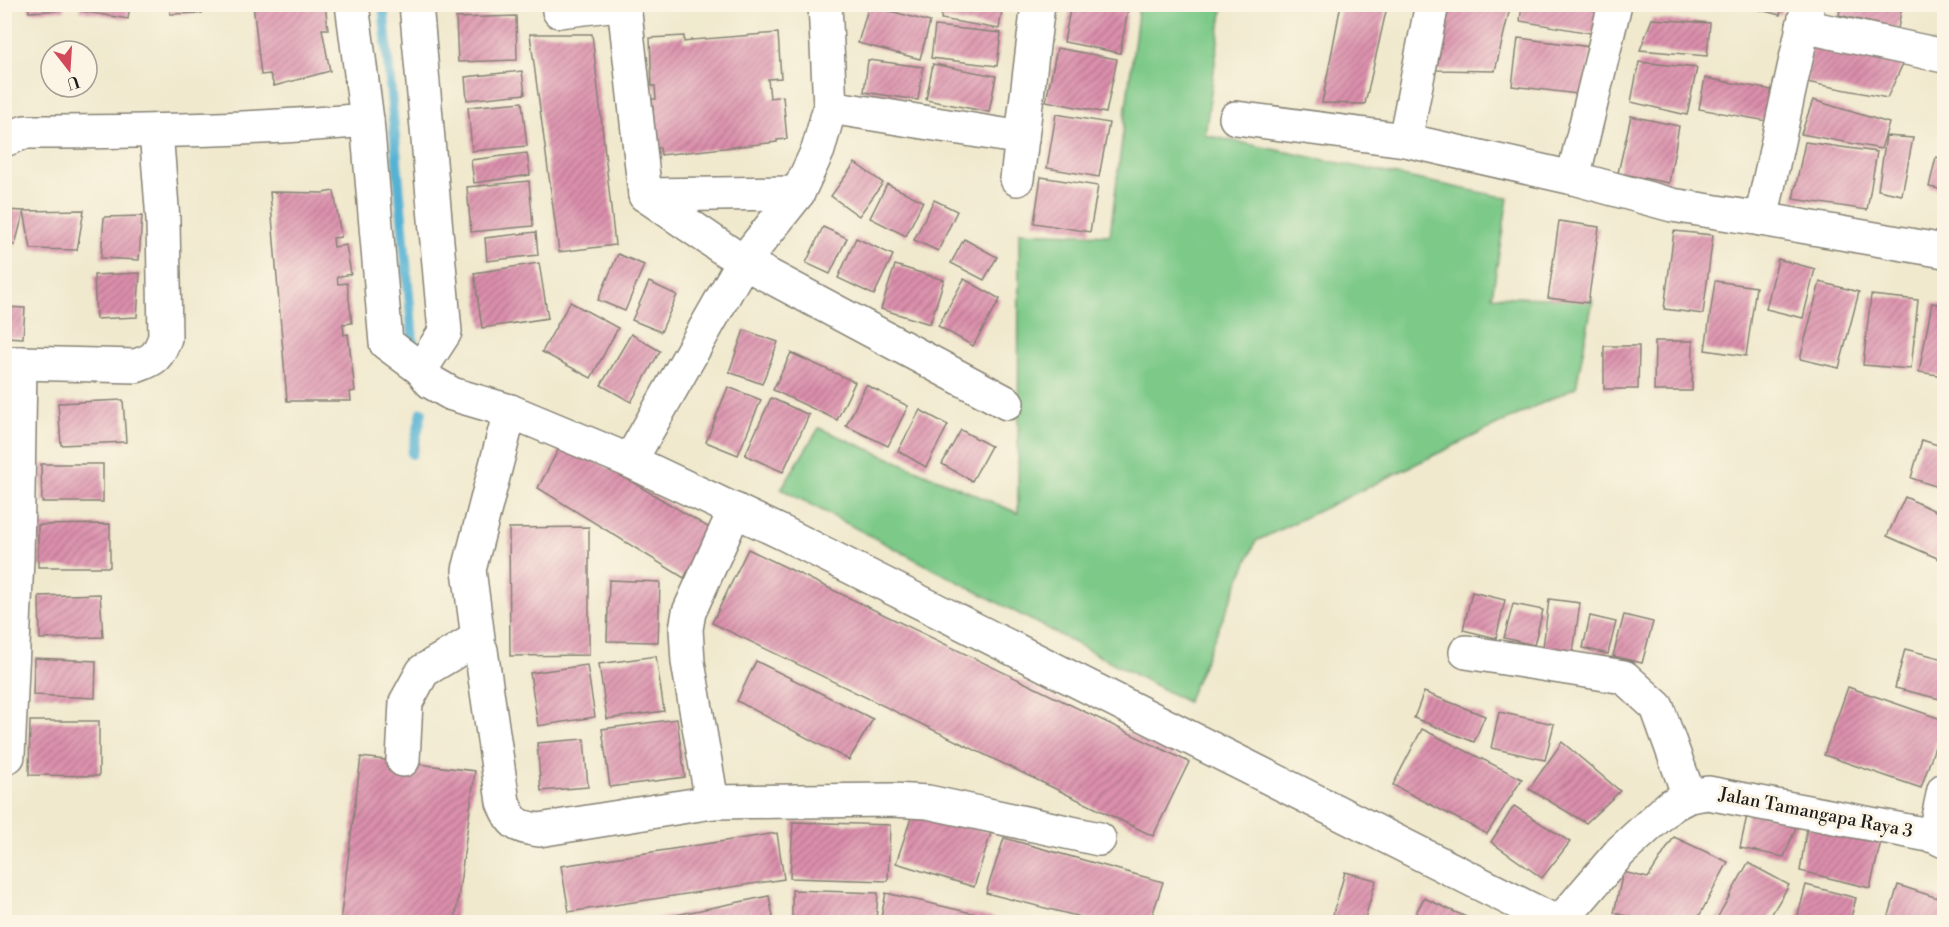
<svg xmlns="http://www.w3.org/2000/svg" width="1949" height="927" viewBox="0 0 1949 927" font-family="'Libre Bodoni',serif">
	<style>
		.grass { fill: #7cc988; stroke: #4c7252; stroke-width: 1.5 }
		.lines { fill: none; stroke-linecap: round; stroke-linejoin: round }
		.stream { stroke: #54b2d3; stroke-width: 10 }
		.building { fill: url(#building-hatch) }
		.minor-casing { stroke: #868275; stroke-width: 36 }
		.minor { stroke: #fff; stroke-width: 33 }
		.labels { text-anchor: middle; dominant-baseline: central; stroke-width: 6; stroke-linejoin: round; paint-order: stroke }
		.street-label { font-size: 18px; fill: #1c1c1c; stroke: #fcf5e5 }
	</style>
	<defs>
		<pattern id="building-hatch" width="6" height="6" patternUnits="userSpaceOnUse" patternTransform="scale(1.5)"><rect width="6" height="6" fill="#db8fac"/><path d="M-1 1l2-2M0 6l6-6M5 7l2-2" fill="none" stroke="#b1748b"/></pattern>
	</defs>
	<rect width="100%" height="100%" fill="#fcf5e5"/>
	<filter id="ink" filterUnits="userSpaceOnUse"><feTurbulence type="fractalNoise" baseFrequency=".0167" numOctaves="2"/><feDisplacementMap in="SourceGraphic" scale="12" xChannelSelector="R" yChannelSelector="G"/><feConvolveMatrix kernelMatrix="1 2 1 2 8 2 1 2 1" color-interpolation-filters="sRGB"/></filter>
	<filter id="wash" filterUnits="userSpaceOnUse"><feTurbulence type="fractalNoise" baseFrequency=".008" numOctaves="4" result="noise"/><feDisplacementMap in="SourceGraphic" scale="24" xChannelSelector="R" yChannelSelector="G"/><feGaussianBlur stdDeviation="1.35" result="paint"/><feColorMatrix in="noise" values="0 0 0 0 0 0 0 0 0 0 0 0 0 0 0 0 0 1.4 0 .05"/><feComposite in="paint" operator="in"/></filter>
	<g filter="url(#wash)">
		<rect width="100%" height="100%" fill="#f0e9ce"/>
		<!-- grass -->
		<polygon class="grass" points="1139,5 1223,5 1205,135 1508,198 1492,296 1593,300 1576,387 1256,541 1187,702 781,489 819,428 1018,513 1019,232 1110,235"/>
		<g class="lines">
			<!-- stream -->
			<g class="stream">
				<polyline points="383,4 414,352"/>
				<polyline points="412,454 422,412"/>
			</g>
		</g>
		<g id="blocks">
			<!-- building -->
			<g class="building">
				<polygon points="28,4 64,4 65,10 29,12"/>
				<polygon points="81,4 130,4 128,19 80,11"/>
				<polygon points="170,4 202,4 202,13 170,14"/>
				<polygon points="253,4 325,4 328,29 322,29 330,71 274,86 270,74 261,75"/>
				<polygon points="448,4 515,4 515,8 449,14"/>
				<polygon points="892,4 924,4 922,12"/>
				<polygon points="943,4 1003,4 999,29 941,19"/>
				<polygon points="1071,4 1129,4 1120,53 1064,42"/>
				<polygon points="1341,4 1387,7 1365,104 1322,103"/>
				<polygon points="1449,4 1511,4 1495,71 1435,70"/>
				<polygon points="1738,4 1783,4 1780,15"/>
				<polygon points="1841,4 1902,4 1898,29 1839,15"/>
				<polygon points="869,5 930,22 920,59 858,43"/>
				<polygon points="1522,5 1600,5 1596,34 1520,21"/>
				<polygon points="516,16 517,60 458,62 456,18"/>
				<polygon points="1652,19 1710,23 1707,56 1640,50"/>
				<polygon points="935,26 1001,33 997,66 931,58"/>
				<polygon points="778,33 781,78 768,79 770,98 783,96 787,139 777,140 777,142 661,155 660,148 656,148 652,99 656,99 655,86 652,86 650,38 684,36 684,42 692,41 691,40"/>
				<polygon points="530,34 592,34 615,245 559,252"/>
				<polygon points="1813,36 1907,55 1887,98 1806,82"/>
				<polygon points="1518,38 1591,47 1585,95 1512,86"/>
				<polygon points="1057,48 1117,59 1106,113 1046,101"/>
				<polygon points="868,60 923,67 918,100 864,92"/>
				<polygon points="1639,62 1697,68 1687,115 1631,102"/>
				<polygon points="933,64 996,76 989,112 926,100"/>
				<polygon points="522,71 525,94 467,100 465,77"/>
				<polygon points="1705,78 1772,90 1767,121 1699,109"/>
				<polygon points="1813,100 1889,123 1881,149 1801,134"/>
				<polygon points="522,102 527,146 472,151 468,107"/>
				<polygon points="1056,114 1109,123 1099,177 1047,168"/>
				<polygon points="1631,116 1679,126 1669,183 1618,173"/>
				<polygon points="1886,136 1913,138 1902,195 1878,190"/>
				<polygon points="1805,142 1877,152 1867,210 1793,199"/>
				<polygon points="527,153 530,175 474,183 471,160"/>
				<polygon points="1936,157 1944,159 1944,190 1929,187"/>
				<polygon points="855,163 883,183 859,216 831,196"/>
				<polygon points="1041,177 1098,186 1090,232 1034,223"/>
				<polygon points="529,181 533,226 471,232 467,187"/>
				<polygon points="887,184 923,201 906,236 870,218"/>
				<polygon points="334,191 341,237 333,238 334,247 346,245 351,274 337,277 338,284 347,283 352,323 343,324 344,335 348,334 355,391 350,392 351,401 287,401 270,192 323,193"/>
				<polygon points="934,200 957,211 938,251 914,240"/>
				<polygon points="4,210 24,211 84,210 77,250 31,249 24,211 15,245 4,245"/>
				<polygon points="142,216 139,260 101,258 104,217"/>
				<polygon points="1559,221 1599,227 1588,303 1548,298"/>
				<polygon points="823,227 847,238 830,274 806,263"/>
				<polygon points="1674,231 1713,235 1703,314 1664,309"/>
				<polygon points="536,232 538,255 487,261 485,238"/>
				<polygon points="856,238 893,255 874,295 838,278"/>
				<polygon points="964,239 997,257 984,280 951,263"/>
				<polygon points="618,254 644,265 625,311 598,300"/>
				<polygon points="1778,259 1815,269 1803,318 1766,309"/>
				<polygon points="539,263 548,318 482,328 474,273"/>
				<polygon points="895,265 944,280 930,324 881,309"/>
				<polygon points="140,273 137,317 96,319 94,275"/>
				<polygon points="964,279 1000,299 973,346 938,326"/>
				<polygon points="1715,281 1756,287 1746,356 1705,350"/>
				<polygon points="649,282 677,295 661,332 632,320"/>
				<polygon points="1820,282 1859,292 1839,368 1800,359"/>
				<polygon points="1871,295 1918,300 1911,369 1863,365"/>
				<polygon points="570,302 618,328 591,378 542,352"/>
				<polygon points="1932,303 1944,305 1944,376 1919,372"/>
				<polygon points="4,307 25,308 23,338 4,337"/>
				<polygon points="744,330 778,342 762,384 729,372"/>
				<polygon points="631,334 660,351 631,402 601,385"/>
				<polygon points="1655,341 1693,341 1692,391 1654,391"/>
				<polygon points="1604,346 1639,346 1638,389 1604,389"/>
				<polygon points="791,353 855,382 837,420 773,390"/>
				<polygon points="866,385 908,406 888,446 846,426"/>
				<polygon points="728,387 761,400 738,455 706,442"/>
				<polygon points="771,398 809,415 783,472 745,455"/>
				<polygon points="123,400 126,442 61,445 58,403"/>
				<polygon points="920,410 948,425 926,467 898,451"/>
				<polygon points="961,430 991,446 972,481 942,464"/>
				<polygon points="1922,440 1944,447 1944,489 1911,478"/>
				<polygon points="563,441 713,530 684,578 538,488"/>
				<polygon points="41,464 103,464 103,502 42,502"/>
				<polygon points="1905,497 1944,515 1944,561 1887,536"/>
				<polygon points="110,524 110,567 38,567 38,525"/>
				<polygon points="589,527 589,655 510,656 509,528"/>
				<polygon points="748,549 1189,762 1153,836 712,623"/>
				<polygon points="609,580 660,582 658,642 607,641"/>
				<polygon points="1472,592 1505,600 1496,638 1463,630"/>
				<polygon points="100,594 103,637 40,639 39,596"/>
				<polygon points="1549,599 1580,603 1572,660 1542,656"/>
				<polygon points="1513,604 1543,610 1534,645 1504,638"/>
				<polygon points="1624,615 1653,622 1642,663 1613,656"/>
				<polygon points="1590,616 1616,622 1608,654 1583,648"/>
				<polygon points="1905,649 1944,659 1944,700 1895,688"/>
				<polygon points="656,656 664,711 607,719 599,664"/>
				<polygon points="34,658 96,661 95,698 33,695"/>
				<polygon points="756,661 873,719 849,760 737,701"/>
				<polygon points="587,665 595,717 538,726 530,673"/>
				<polygon points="1848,687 1944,720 1921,788 1824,755"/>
				<polygon points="1424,692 1485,716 1474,742 1414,718"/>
				<polygon points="1499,712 1554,724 1545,760 1491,748"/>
				<polygon points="677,719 685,777 610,787 602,729"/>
				<polygon points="30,721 99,721 99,776 29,775"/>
				<polygon points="1422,729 1522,779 1487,834 1393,785"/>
				<polygon points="584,739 588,787 541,791 537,743"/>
				<polygon points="1562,742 1620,791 1586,823 1529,789"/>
				<polygon points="361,757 475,771 455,922 340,922"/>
				<polygon points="1514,806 1570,842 1542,878 1491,842"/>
				<polygon points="914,809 991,833 974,887 896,863"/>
				<polygon points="1748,811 1798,822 1784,857 1740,848"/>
				<polygon points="793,822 890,825 888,881 790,878"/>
				<polygon points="1807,826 1881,841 1870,888 1800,871"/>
				<polygon points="777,833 784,879 569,912 561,866"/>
				<polygon points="1674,837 1728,862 1696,922 1652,922 1614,913 1623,872 1648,878"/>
				<polygon points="1004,838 1163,882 1150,922 1100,922 986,893"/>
				<polygon points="1748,863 1789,885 1767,922 1715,922"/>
				<polygon points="1345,872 1376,880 1364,922 1331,922"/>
				<polygon points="1806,885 1856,898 1850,922 1796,922"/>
				<polygon points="1898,885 1944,900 1944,922 1887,922"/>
				<polygon points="792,890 878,893 876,922 792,922"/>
				<polygon points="886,893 1010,922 880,922"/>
				<polygon points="769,896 774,922 646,922 646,921"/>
				<polygon points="1424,898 1477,922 1411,922"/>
			</g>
		</g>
	</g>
	<g filter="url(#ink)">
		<use href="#blocks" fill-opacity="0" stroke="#868275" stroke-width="1.5"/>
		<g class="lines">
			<defs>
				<g id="minor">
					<polyline points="352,4 367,120 386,343 421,369 431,382 452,394 510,411 630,461 785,534 1556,922"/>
					<polyline points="416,4 445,332 421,369"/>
					<polyline points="624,4 645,195 798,193"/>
					<polyline points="559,11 618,4"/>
					<polyline points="1803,26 1944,56"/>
					<polyline points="830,107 1022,138"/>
					<polyline points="1236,118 1405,140 1573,178 1672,205 1761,219 1808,4"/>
					<path d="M4 140 25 132C139 132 253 130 367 120"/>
					<polyline points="1405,140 1432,4"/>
					<polyline points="1573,178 1615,4"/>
					<polyline points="1017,179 1038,4"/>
					<polyline points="645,195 743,262 1007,403"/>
					<polyline points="1761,219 1944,251"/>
					<polyline points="4,363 20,363 17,559 8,756"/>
					<path d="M20 363 136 366C156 359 157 357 165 338L163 220 156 131"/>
					<polyline points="630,461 743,262 798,193 818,150 830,107 825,4"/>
					<polyline points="735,510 689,612 686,629 688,662 712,802 892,800 928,802 1099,839"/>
					<path d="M481 650 503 802C511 823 516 827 539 830L712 802"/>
					<polyline points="1466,652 1624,677 1657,707 1689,796"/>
					<polyline points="403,760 406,702 423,671 478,638 469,570 510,411"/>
					<polyline points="1934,836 1944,790"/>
					<polyline points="1560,922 1620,852 1670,806 1689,796 1708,793 1934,836 1944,841"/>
				</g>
			</defs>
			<!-- minor casing -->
			<use href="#minor" class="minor-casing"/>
			<!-- minor -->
			<use href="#minor" class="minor"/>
		</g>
	</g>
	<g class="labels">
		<!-- street labels -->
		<g class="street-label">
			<text transform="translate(1816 813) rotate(11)">Jalan Tamangapa Raya 3</text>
		</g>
	</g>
	<!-- margin -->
	<rect width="1949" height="927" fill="none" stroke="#fcf5e5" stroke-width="24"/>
	<!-- north arrow -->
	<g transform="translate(69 69) rotate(163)"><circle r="28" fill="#fcf5e5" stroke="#a29e95" stroke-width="1.5"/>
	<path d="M0-4.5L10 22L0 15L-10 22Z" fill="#d1495b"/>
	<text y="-9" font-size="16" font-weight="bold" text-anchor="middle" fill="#1c1c1c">U</text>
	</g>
</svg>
